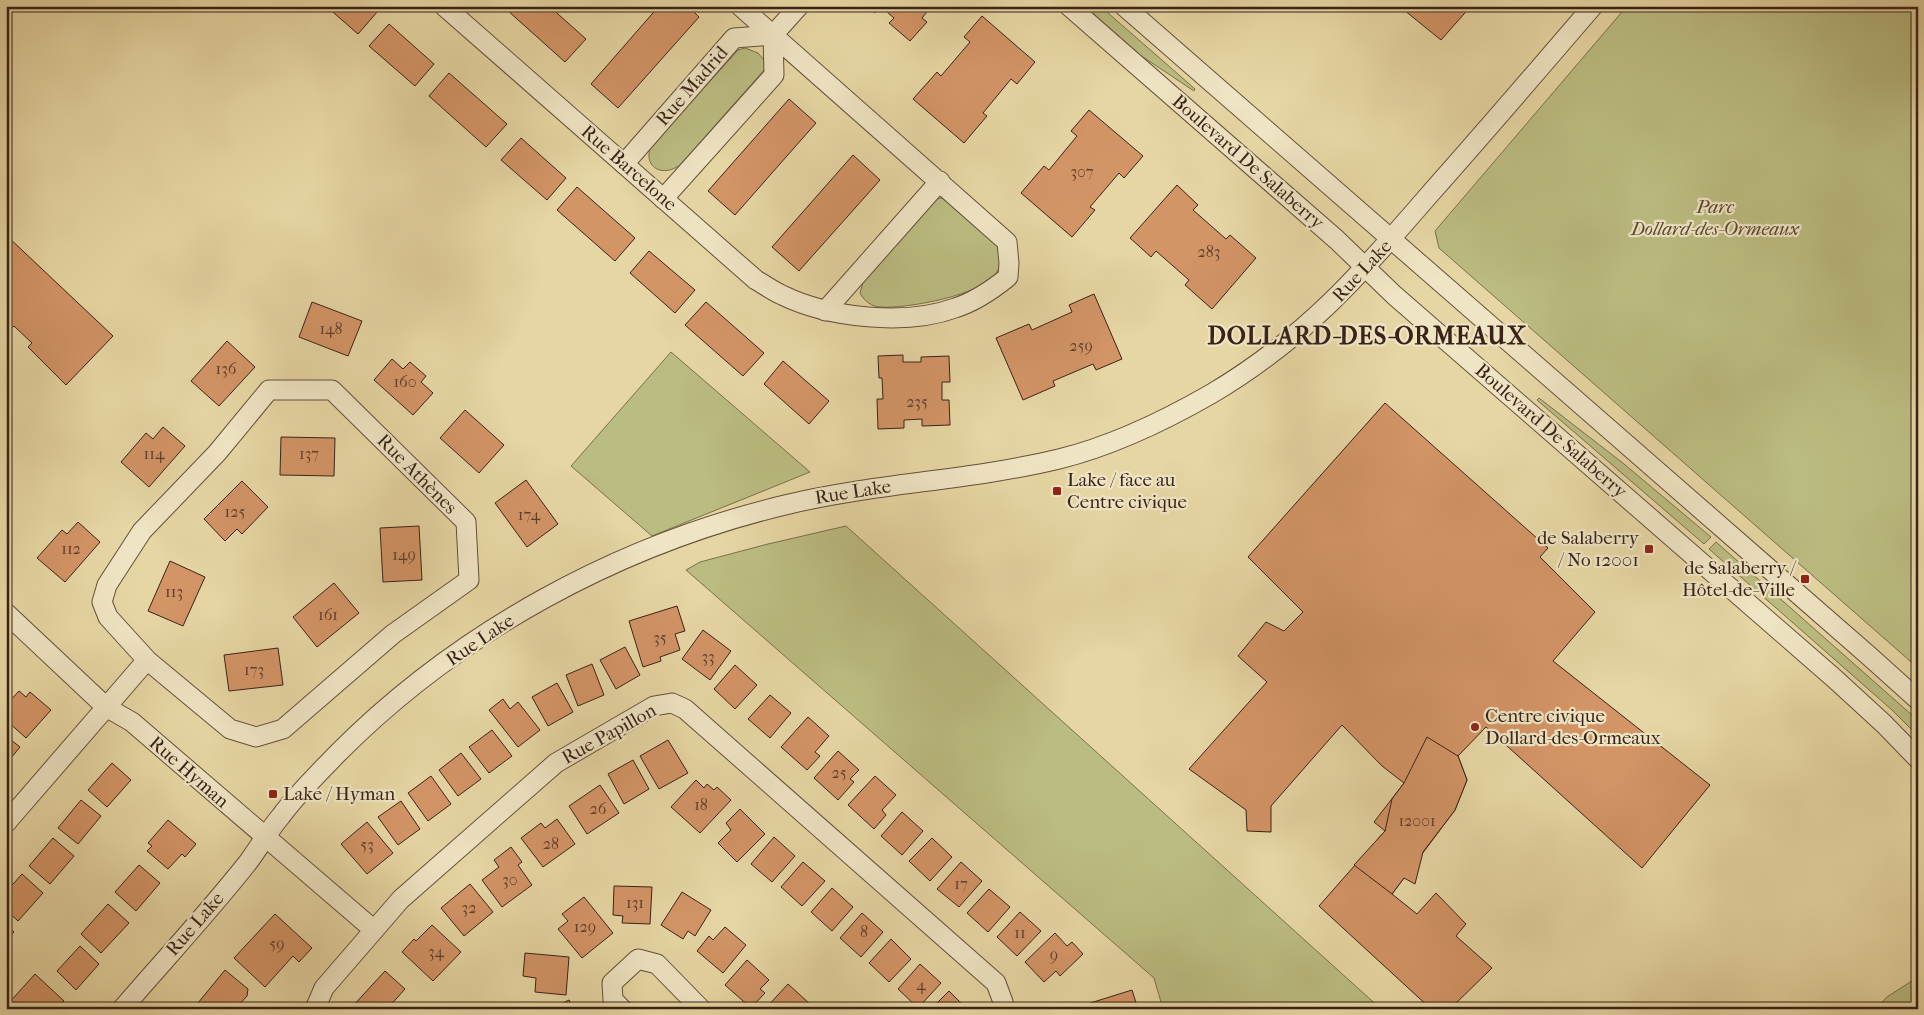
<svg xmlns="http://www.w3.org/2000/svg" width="1924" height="1015" viewBox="0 0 1924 1015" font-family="'IM FELL French Canon',serif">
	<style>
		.green { fill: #bbbc81; stroke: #7a6f4c }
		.building { fill: #d39466; stroke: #392218 }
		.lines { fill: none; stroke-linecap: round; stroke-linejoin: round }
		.minor-casing { stroke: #644f3b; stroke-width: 21 }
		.minor { stroke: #efe4c3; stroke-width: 19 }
		.poi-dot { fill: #8f2418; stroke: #efe4c3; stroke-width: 2 }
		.labels { text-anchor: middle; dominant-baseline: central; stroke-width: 4.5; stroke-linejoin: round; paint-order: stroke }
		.number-label { font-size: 16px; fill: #603e2c }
		.street-label { font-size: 19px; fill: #392218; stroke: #efe4c3 }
		.park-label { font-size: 19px; font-style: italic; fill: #5a4832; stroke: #efe4c3 }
		.poi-label { font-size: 19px; fill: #392218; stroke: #efe4c3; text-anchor: start }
		.district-label { font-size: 24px; font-weight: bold; letter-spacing: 1px; fill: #392218; stroke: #efe4c3 }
	</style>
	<rect width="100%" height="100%" fill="#e6d6a3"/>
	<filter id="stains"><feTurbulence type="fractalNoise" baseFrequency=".004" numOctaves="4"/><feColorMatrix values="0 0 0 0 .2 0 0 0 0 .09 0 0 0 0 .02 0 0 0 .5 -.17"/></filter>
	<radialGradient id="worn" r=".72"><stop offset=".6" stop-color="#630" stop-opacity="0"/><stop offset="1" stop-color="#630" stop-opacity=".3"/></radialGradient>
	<!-- green -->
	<g class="green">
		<polygon points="1085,6 1100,6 1195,89 1194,91 1140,55"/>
		<polygon points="1627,6 1918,6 1918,668 1439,248 1435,231"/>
		<path d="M745 48 758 53 765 61V69L680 165C664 177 644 169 650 148L738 50Z"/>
		<path d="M941 198 949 201 996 242C999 251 1002 263 997 272 985 295 905 309 881 307 872 307 864 301 860 293L865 275 932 200Z"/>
		<polygon points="671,352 810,472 652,536 571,466"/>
		<polygon points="1539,398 1624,464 1711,537 1704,544 1537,400"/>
		<polygon points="846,526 1381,1009 1163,1009 1154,978 686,570 700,562 768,544"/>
		<polygon points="1716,542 1913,716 1918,721 1918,736 1892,710 1709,549"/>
		<polygon points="1918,977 1918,1009 1876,1009 1887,997"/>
	</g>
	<!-- building -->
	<g class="building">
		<polygon points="326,6 373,6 378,11 358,34"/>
		<polygon points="511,6 549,6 586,39 565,62 507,10"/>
		<polygon points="659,6 688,6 699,17 618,108 591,84"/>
		<polygon points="867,6 932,6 922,18 927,22 910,41 889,23 894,18 880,6 875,13"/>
		<polygon points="1399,6 1471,6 1441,40"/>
		<polygon points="982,16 1035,62 1017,84 1011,79 983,113 987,116 964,143 913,99 937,72 941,76 970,42 964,37"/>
		<polygon points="389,24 434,64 415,86 369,46"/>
		<polygon points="449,73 507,124 486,147 429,96"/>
		<polygon points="789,99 816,123 735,215 708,191"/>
		<polygon points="1089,110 1143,156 1124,178 1119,173 1090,207 1095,210 1072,237 1021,193 1044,166 1049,170 1077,136 1071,131"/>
		<polygon points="521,138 566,178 547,200 501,160"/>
		<polygon points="853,155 880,180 799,271 772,247"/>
		<polygon points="1177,185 1198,205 1193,210 1226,239 1230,235 1256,258 1212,309 1185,285 1189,280 1156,251 1151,257 1130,238"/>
		<polygon points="577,187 635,238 615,261 557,210"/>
		<polygon points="6,235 113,336 66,385 28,347 32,343 14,326 6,334"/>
		<polygon points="649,251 695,290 675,313 630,273"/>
		<polygon points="1094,294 1122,359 1096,370 1093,364 1053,381 1055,386 1023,400 996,338 1029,324 1032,330 1072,312 1069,305"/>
		<polygon points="312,302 362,321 348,356 299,337"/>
		<polygon points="706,302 764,353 743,376 685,325"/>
		<polygon points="227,341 255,367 219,406 191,381"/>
		<polygon points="903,355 903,362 921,362 921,357 949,356 950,382 942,382 942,400 949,400 950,425 922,426 922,419 904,420 904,428 878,429 877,399 883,399 882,378 879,378 878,356"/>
		<polygon points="392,359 403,369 410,362 426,376 421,382 433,393 413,415 374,380"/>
		<polygon points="783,361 829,401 809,424 764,384"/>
		<polygon points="1385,403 1548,548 1540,557 1595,612 1553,661 1710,785 1642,868 1486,727 1458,756 1467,780 1455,810 1392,894 1417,914 1436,893 1466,924 1456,936 1492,968 1450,1009 1431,1009 1319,906 1385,831 1374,822 1404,783 1382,766 1342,725 1271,806 1271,832 1247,831 1246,810 1189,769 1267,682 1238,656 1266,622 1284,631 1303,612 1248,557"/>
		<polygon points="465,410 504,445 479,473 440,438"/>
		<polygon points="163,427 185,446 149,487 121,462 146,433 153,439"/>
		<polygon points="281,437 335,438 334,476 280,475"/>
		<polygon points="526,480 558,524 527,547 495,503"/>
		<polygon points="242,481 268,507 242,534 237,529 225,541 204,519"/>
		<polygon points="78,522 100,542 65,582 37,558 62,530 67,534"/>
		<polygon points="419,526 422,580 383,582 380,528"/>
		<polygon points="170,561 205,577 183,626 148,611"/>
		<polygon points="334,583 359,613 317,647 293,617"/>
		<polygon points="677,606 685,631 675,634 680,650 660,657 661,661 643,667 629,621"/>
		<polygon points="703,630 731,651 710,680 682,659"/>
		<polygon points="625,647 640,675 616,689 600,660"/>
		<polygon points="278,648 283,685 229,691 224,655"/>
		<polygon points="592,664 604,695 578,706 566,675"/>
		<polygon points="735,665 757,685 735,709 714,689"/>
		<polygon points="557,683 573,712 548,726 532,697"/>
		<polygon points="19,691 26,697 30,692 51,710 26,738 6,720 6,716 11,710 6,705"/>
		<polygon points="770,695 791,713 770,738 748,719"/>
		<polygon points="503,699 510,709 518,702 540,730 518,747 489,710"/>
		<polygon points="808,717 829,736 815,752 820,756 807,770 781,747"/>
		<polygon points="492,730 512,756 489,773 469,747"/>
		<polygon points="6,736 20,747 6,764"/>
		<polygon points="1427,737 1458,756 1467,780 1455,810 1423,852 1415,884 1404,878 1392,894 1354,865 1385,831 1392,799 1404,783"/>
		<polygon points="668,740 688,773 659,789 640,756"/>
		<polygon points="838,751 859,770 850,779 854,782 838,800 814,778"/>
		<polygon points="461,753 481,779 458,796 439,770"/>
		<polygon points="633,760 649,789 624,804 608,774"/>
		<polygon points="112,763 131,780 107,807 88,790"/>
		<polygon points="431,776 451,804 428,821 408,793"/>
		<polygon points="875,776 896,795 882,810 886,815 874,829 848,805"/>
		<polygon points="696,780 704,788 707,784 714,790 717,787 731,800 700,833 671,807"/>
		<polygon points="600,785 619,813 587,834 569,806"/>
		<polygon points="81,800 101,816 78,844 58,828"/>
		<polygon points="401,801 420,829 398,845 378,817"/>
		<polygon points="740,809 765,834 737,862 718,843 731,830 726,823"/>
		<polygon points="902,812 923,831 902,855 881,836"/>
		<polygon points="557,819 575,844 543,867 521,838 541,823 545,828"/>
		<polygon points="168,820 196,844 185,857 182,854 168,869 147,851 152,846 148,843"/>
		<polygon points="367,822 393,853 367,874 341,844"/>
		<polygon points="774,837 795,856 772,882 751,864"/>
		<polygon points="53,838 74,856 50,884 29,866"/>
		<polygon points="932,838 952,857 930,881 909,861"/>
		<polygon points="511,847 522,862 518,865 532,885 502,907 482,880 499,867 494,860"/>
		<polygon points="803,862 825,881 802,906 781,887"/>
		<polygon points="961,862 982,881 959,907 937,889"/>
		<polygon points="139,865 160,883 136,911 115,892"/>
		<polygon points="22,874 43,893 18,921 6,910 6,892"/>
		<polygon points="470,884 493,912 464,936 441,908"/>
		<polygon points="614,886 652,887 650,924 622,923 623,916 613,915"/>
		<polygon points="832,888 853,907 832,931 811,912"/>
		<polygon points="989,889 1010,907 988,932 967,913"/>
		<polygon points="682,892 711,910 695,936 688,931 683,939 661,925"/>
		<polygon points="584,897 613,933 582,958 558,929 568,921 562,914"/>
		<polygon points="108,904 129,923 101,953 81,934"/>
		<polygon points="1020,912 1041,931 1017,956 997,937"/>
		<polygon points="862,913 883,932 861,957 840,938"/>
		<polygon points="275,914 312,948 299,962 293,956 265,987 234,958"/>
		<polygon points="6,924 14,932 6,941"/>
		<polygon points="432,925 461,952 433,981 402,952 414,939 416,941"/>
		<polygon points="725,927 746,945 723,973 697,951 709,936 713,940"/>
		<polygon points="1055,933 1067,946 1072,942 1083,954 1060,976 1056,971 1044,982 1025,962"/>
		<polygon points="891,939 911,959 889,982 869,963"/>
		<polygon points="80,946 99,964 76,990 57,971"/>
		<polygon points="525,953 569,957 566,995 535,992 536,978 523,976"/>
		<polygon points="747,960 769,980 760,989 765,993 751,1008 725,985"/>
		<polygon points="920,964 941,983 918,1008 898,989"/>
		<polygon points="225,970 248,989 247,996 239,1005 239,1009 193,1009"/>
		<polygon points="385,971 405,989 387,1009 352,1009 351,1008"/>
		<polygon points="35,974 64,1001 57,1009 11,1009 7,1005"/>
		<polygon points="788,984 810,1004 806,1009 765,1009"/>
		<polygon points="1132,990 1138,1009 1071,1009"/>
		<polygon points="949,991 967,1009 931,1009"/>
		<polygon points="569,1000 573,1009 551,1009"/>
	</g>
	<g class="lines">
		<defs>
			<g id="minor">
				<path d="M444 6 756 280C765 285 773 291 782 295 829 318 906 326 955 308 974 302 992 290 1008 277L1009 263 1007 242 740 6"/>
				<polyline points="1069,6 1337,240 1394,295 1835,679 1884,724 1918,759"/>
				<polyline points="1124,6 1868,655 1918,700"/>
				<polyline points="624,164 734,38 773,35"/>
				<polyline points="663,199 774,75 773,35 799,6"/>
				<polyline points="825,311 940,181"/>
				<polyline points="6,613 106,707 132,722 374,930"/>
				<polyline points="6,823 147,660 108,617 102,602 107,585 142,531 217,453 269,390 332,390 466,522 469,580 393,634 283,729 256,737 230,729 147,660"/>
				<path d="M122 1009C164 960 209 912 249 861 260 846 269 830 281 816 297 794 318 774 337 754 458 632 618 545 785 505 875 483 968 481 1059 459 1112 446 1164 421 1211 394 1303 340 1361 274 1429 195 1484 133 1539 69 1593 6"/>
				<polyline points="315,1009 324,988 401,899 556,763 654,706 672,703 685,709 996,983 1003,1002 1002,1009"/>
				<polyline points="622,1009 613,1000 612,983 638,959 657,964 701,1009"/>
			</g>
		</defs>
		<!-- minor casing -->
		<use href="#minor" class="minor-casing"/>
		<!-- minor -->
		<use href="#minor" class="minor"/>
	</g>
	<!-- markers -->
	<g class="poi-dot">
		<rect x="1052" y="486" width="10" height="10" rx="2.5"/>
		<rect x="1644" y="544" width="10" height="10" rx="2.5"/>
		<rect x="1800" y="574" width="10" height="10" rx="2.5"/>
		<circle cx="1475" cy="727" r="5"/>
		<rect x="268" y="789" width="10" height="10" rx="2.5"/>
	</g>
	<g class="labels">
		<!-- number labels -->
		<g class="number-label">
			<text x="1082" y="171">307</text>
			<text x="1209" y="251">283</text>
			<text x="331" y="328">148</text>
			<text x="1081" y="345">259</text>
			<text x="226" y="368">136</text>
			<text x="405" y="381">160</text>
			<text x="917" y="401">235</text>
			<text x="154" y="453">114</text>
			<text x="309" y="453">137</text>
			<text x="235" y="511">125</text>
			<text x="529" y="514">174</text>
			<text x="71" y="548">112</text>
			<text x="404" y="554">149</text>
			<text x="174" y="591">113</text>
			<text x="328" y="614">161</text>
			<text x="660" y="637">35</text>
			<text x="708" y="656">33</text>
			<text x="254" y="669">173</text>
			<text x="839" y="772">25</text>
			<text x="701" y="804">18</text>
			<text x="598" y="808">26</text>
			<text x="1417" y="820">12001</text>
			<text x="551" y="843">28</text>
			<text x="367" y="844">53</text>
			<text x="510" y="879">30</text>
			<text x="961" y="883">17</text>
			<text x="635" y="902">131</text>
			<text x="469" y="907">32</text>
			<text x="585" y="926">129</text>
			<text x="864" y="931">8</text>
			<text x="1020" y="932">11</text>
			<text x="277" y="943">59</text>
			<text x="436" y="951">34</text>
			<text x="1054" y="954">9</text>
			<text x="921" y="984">4</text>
		</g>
		<!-- street labels -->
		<g class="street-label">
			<text transform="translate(692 86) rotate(-49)">Rue Madrid</text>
			<text transform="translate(1248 162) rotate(41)">Boulevard De Salaberry</text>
			<text transform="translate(629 168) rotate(41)">Rue Barcelone</text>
			<text transform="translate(1362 271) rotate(-47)">Rue Lake</text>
			<text transform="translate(1551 431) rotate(41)">Boulevard De Salaberry</text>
			<text transform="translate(417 474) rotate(45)">Rue Athènes</text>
			<text transform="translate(853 492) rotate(-9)">Rue Lake</text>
			<text transform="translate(480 640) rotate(-34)">Rue Lake</text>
			<text transform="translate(609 734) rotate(-29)">Rue Papillon</text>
			<text transform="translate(189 772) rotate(41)">Rue Hyman</text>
			<text transform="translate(195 924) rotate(-49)">Rue Lake</text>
		</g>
		<!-- park labels -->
		<g class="park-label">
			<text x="1715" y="207">Parc<tspan x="1715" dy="22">Dollard-des-Ormeaux</tspan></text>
		</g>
		<!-- poi labels -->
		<g class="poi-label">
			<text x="1067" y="480">Lake / face au<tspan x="1067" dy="22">Centre civique</tspan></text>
			<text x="1639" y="538" text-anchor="end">de Salaberry<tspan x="1639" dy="22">/ No 12001</tspan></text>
			<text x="1795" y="568" text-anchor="end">de Salaberry /<tspan x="1795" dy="22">Hôtel-de-Ville</tspan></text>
			<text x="1485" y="716">Centre civique<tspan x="1485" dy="22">Dollard-des-Ormeaux</tspan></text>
			<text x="283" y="794">Lake / Hyman</text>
		</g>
		<!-- district labels -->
		<g class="district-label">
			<text x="1367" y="336">DOLLARD-DES-ORMEAUX</text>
		</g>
	</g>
	<!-- margin -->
	<rect width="1924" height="1015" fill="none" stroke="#e6d6a3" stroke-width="25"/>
	<rect x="8" y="8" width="1909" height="1000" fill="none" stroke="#392218" stroke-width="2.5"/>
	<rect x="12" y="12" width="1899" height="990" fill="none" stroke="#392218"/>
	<rect width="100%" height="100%" filter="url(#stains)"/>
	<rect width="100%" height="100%" fill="url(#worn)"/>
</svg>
